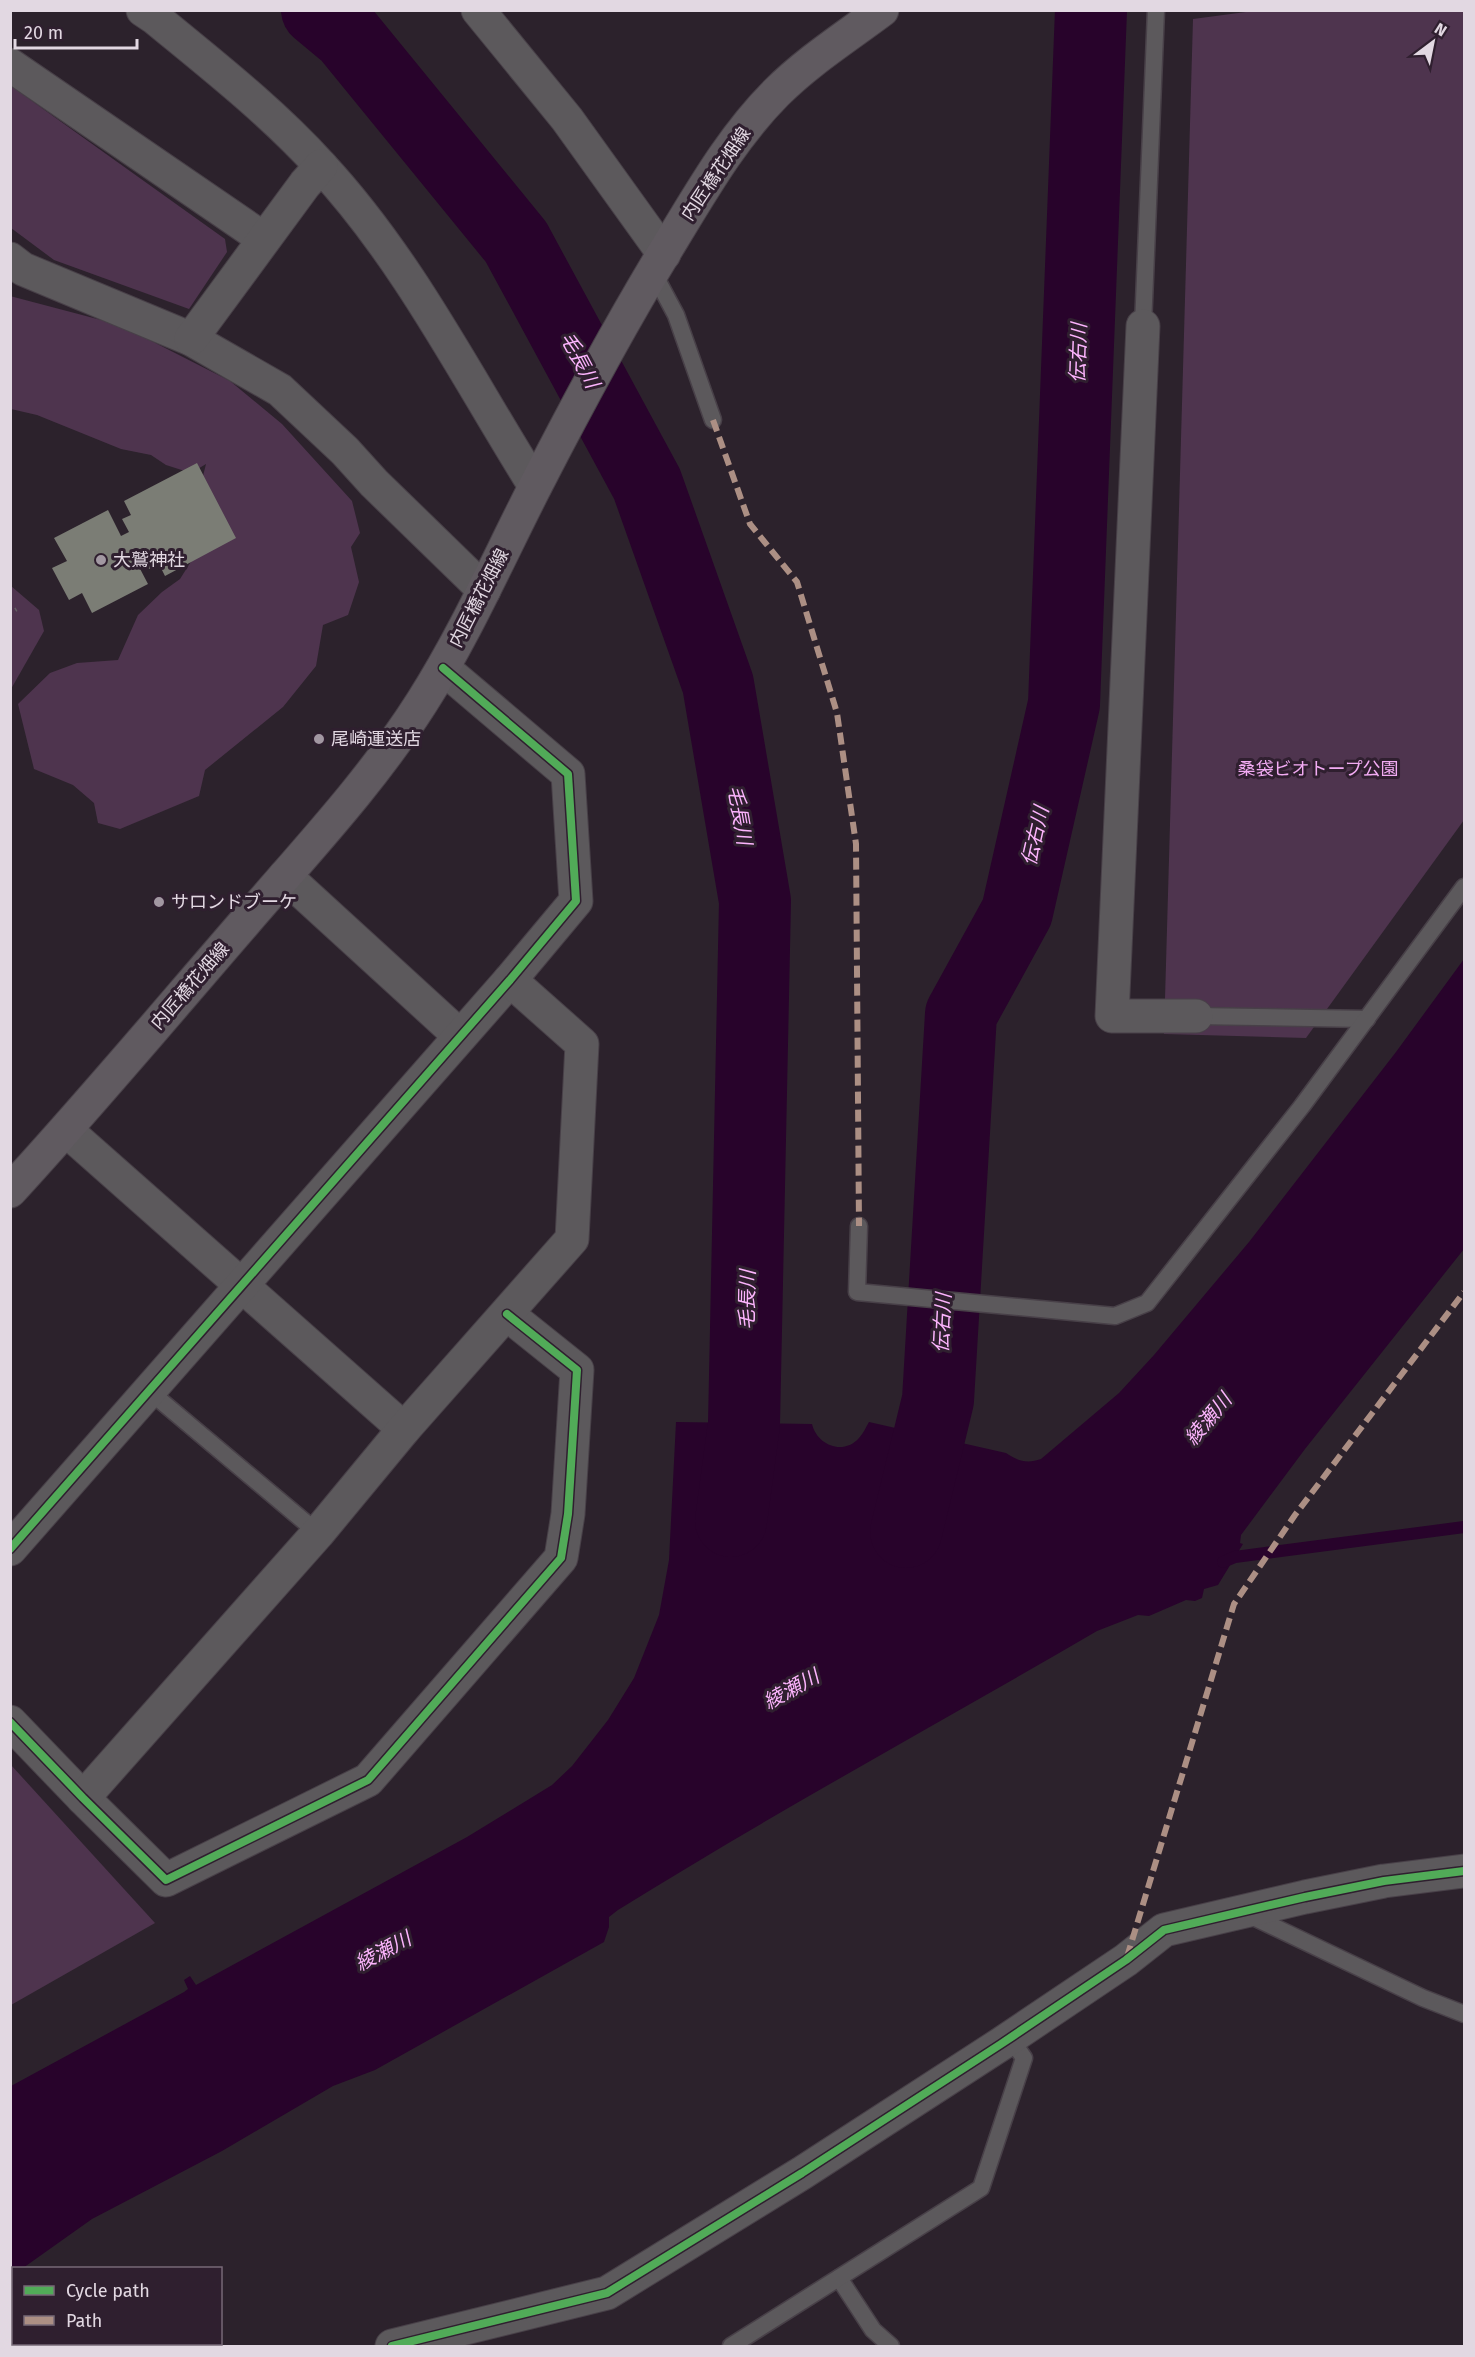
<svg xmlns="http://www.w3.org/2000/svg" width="1475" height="2357" viewBox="0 0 1475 2357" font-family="'Fira Sans','Noto Sans JP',sans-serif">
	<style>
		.green { fill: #4e344e }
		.water { fill: #28032b }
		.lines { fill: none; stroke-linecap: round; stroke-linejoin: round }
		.stream { stroke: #28032b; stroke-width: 12 }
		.river { stroke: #28032b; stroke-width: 72 }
		.building { fill: #7b7d75 }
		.service-casing { stroke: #484048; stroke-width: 19 }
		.minor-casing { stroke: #484048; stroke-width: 35 }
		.secondary-casing { stroke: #484048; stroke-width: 35 }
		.path { stroke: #625e62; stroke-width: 4; stroke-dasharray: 1.5 4.5; stroke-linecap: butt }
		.service { stroke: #5c595c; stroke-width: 16 }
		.minor { stroke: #5c595c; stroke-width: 33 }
		.secondary { stroke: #605a60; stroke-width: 33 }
		.quiet { stroke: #ac8f84; stroke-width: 6; stroke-dasharray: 12 6; stroke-linecap: butt }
		.cycleway-casing { stroke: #2f1f2f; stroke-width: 11 }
		.cycleway { stroke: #51ab58; stroke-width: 8 }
		.poi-dot { fill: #a298a2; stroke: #2f1f2f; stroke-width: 2 }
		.labels { text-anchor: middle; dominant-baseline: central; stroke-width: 6; stroke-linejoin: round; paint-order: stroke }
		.street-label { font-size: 18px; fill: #e2d8e2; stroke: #2f1f2f }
		.poi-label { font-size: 18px; fill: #e2d8e2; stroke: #2f1f2f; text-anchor: start }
		.park-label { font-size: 18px; fill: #f2abf3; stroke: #2f1f2f }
		.water-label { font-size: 20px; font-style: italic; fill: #fcb4fd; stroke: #2f1f2f }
	</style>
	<rect width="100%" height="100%" fill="#2c222c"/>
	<!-- green -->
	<g class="green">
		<polygon points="1261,10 1464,11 1464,820 1306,1038 1164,1034 1193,19"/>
		<polygon points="11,86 225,239 227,252 189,309 54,260 11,228"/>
		<polygon points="10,296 120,325 230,381 282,424 352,501 360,533 351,547 359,582 348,615 323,625 316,666 283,707 205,770 199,796 120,829 98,823 94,803 73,785 34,769 18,704 50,673 77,663 118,660 138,615 162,592 180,579 197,552 200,488 206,464 191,473 166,465 151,455 121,449 37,415 11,409"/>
		<polygon points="11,586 39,610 44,631 11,689"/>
		<polygon points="11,1765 155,1923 11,2005 10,2005"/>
	</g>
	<!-- water -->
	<path class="water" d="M1464 959V1249L1305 1449 1241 1535 1240 1543 1243 1544 1218 1585 1204 1589 1202 1598 1195 1601 1186 1600 1149 1616 1138 1615 1097 1631C938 1724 775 1812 618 1910L609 1917V1927L604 1942 375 2070 333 2086 222 2151 92 2219 23 2268H14L13 2275 11 2278V2086L184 1992 188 1989 184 1980 190 1976 196 1985 467 1837 552 1785 572 1766 608 1720 634 1678 659 1615 669 1560 676 1422 812 1424C817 1445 843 1456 859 1438 863 1434 866 1427 869 1422L1006 1453C1018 1461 1027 1464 1041 1459L1119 1393 1154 1355 1249 1242 1396 1052Z"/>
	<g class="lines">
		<!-- stream -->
		<polyline class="stream" points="1223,1562 1235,1557 1464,1527"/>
		<!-- river -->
		<g class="river">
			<polyline points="317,10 347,35 516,242 647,484 718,684 755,901 744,1424 731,1521"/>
			<polyline points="906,1532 938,1400 961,1014 1017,912 1064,704 1091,10"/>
		</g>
	</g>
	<!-- building -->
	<polygon class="building" points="197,463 236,538 165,576 159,564 149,569 144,558 137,563 148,584 92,613 82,593 69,600 52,568 67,561 54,538 108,510 121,536 129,532 122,519 131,515 124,501"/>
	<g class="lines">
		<defs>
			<g id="service">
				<polyline points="653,272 676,315 713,420"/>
				<polyline points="1143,326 1156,10"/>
				<polyline points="1196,1016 1367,1019"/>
				<polyline points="859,1226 857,1292 1115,1316 1147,1303 1302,1106 1464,887"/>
				<polyline points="148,1390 318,1533"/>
				<polyline points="1247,1914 1423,1998 1464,2014"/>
				<polyline points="839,2278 873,2330 891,2346"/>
				<polyline points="731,2346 981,2188 1024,2058 1010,2038"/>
			</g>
			<g id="minor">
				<path d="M143 10 155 18C212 65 271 111 321 166 409 261 467 378 535 486"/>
				<polyline points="478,10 567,119 664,254"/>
				<polyline points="10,65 264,239"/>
				<polyline points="10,259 23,269 191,339 280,390 345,451 374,483 484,590"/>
				<polyline points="1143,326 1112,1016 1196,1016"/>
				<polyline points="191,339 305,184 321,166"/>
				<polyline points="285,876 460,1036"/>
				<polyline points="66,1130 404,1429"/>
				<polyline points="10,1549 510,980 576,901 568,774 443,668"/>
				<polyline points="10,1722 83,1798 166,1880 368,1780 561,1558 568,1514 577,1370 507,1314"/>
				<polyline points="83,1798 318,1533 404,1429 572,1239 582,1044 510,980"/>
				<polyline points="392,2346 607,2293 802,2173 1001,2044 1126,1960 1164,1930 1305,1897 1384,1881 1464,1871"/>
			</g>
			<path id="secondary" d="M10 1191C91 1103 167 1012 245 922 306 851 372 781 422 702 466 633 499 557 536 485 579 401 624 318 673 238 704 187 734 135 776 93 808 61 846 37 882 10"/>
		</defs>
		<!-- service casing -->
		<use href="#service" class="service-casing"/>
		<!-- minor casing -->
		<use href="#minor" class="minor-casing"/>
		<!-- secondary casing -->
		<use href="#secondary" class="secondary-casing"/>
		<!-- path -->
		<polyline class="path" points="10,613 17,609"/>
		<!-- service -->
		<use href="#service" class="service"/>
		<!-- minor -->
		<use href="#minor" class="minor"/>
		<!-- secondary -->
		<use href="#secondary" class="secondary"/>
		<!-- quiet -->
		<g class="quiet">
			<polyline points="713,420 750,524 797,582 837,713 856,844 859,1226"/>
			<polyline points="1127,1957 1234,1604 1295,1515 1464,1292"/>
		</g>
		<defs>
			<g id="cycleway">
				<polyline points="10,1549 510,980 576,901 568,774 443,668"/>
				<polyline points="10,1722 83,1798 166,1880 368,1780 561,1558 568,1514 577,1370 507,1314"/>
				<polyline points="392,2346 607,2293 802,2173 1001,2044 1126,1960 1164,1930 1305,1897 1384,1881 1464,1871"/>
			</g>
		</defs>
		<!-- cycleway casing -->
		<use href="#cycleway" class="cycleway-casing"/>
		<!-- cycleway -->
		<use href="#cycleway" class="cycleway"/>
	</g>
	<!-- markers -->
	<g class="poi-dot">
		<circle cx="101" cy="560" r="6"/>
		<circle cx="319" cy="739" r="6"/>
		<circle cx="159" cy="902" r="6"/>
	</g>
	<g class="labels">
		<!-- street labels -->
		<g class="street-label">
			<text transform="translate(716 174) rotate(-56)">内匠橋花畑線</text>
			<text transform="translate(479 598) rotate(-63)">内匠橋花畑線</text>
			<text transform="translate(190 986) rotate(-49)">内匠橋花畑線</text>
		</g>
		<!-- poi labels -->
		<g class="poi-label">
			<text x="113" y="560">大鷲神社</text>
			<text x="331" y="739">尾崎運送店</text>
			<text x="171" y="902">サロンドブーケ</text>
		</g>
		<!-- park labels -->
		<g class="park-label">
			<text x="1318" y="769">桑袋ビオトープ公園</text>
		</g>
		<!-- water labels -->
		<g class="water-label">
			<text transform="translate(1078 353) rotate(-88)">伝右川</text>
			<text transform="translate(580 360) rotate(62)">毛長川</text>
			<text transform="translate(740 815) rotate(80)">毛長川</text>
			<text transform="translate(1035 836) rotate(-77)">伝右川</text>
			<text transform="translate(747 1300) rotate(-89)">毛長川</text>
			<text transform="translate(942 1323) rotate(-87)">伝右川</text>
			<text transform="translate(1208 1419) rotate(-50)">綾瀬川</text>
			<text transform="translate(791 1689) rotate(-29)">綾瀬川</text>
			<text transform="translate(383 1951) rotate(-28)">綾瀬川</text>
		</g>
	</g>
	<!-- border -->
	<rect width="1475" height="2357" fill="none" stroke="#e2d8e2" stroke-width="24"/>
	<!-- legend -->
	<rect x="12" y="2267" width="210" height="78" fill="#2f1f2f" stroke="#776977" stroke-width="1.5"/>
	<rect x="24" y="2286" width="30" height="9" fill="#51ab58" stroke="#776977" stroke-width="1.5"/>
	<text x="66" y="2297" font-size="18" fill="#e2d8e2">Cycle path</text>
	<rect x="24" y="2316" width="30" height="9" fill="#ac8f84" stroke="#776977" stroke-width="1.5"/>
	<text x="66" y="2327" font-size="18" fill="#e2d8e2">Path</text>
	<!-- north arrow -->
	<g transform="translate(1433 42) rotate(32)" stroke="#2f1f2f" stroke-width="4.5" paint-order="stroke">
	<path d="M0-4.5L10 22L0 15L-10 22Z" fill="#e2d8e2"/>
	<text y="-9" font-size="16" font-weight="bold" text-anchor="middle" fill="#e2d8e2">N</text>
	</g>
	<!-- scale -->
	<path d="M15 39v9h122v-9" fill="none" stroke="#e2d8e2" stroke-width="3"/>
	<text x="24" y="39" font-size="18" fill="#e2d8e2" stroke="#2f1f2f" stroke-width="4.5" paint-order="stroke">20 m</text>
</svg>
